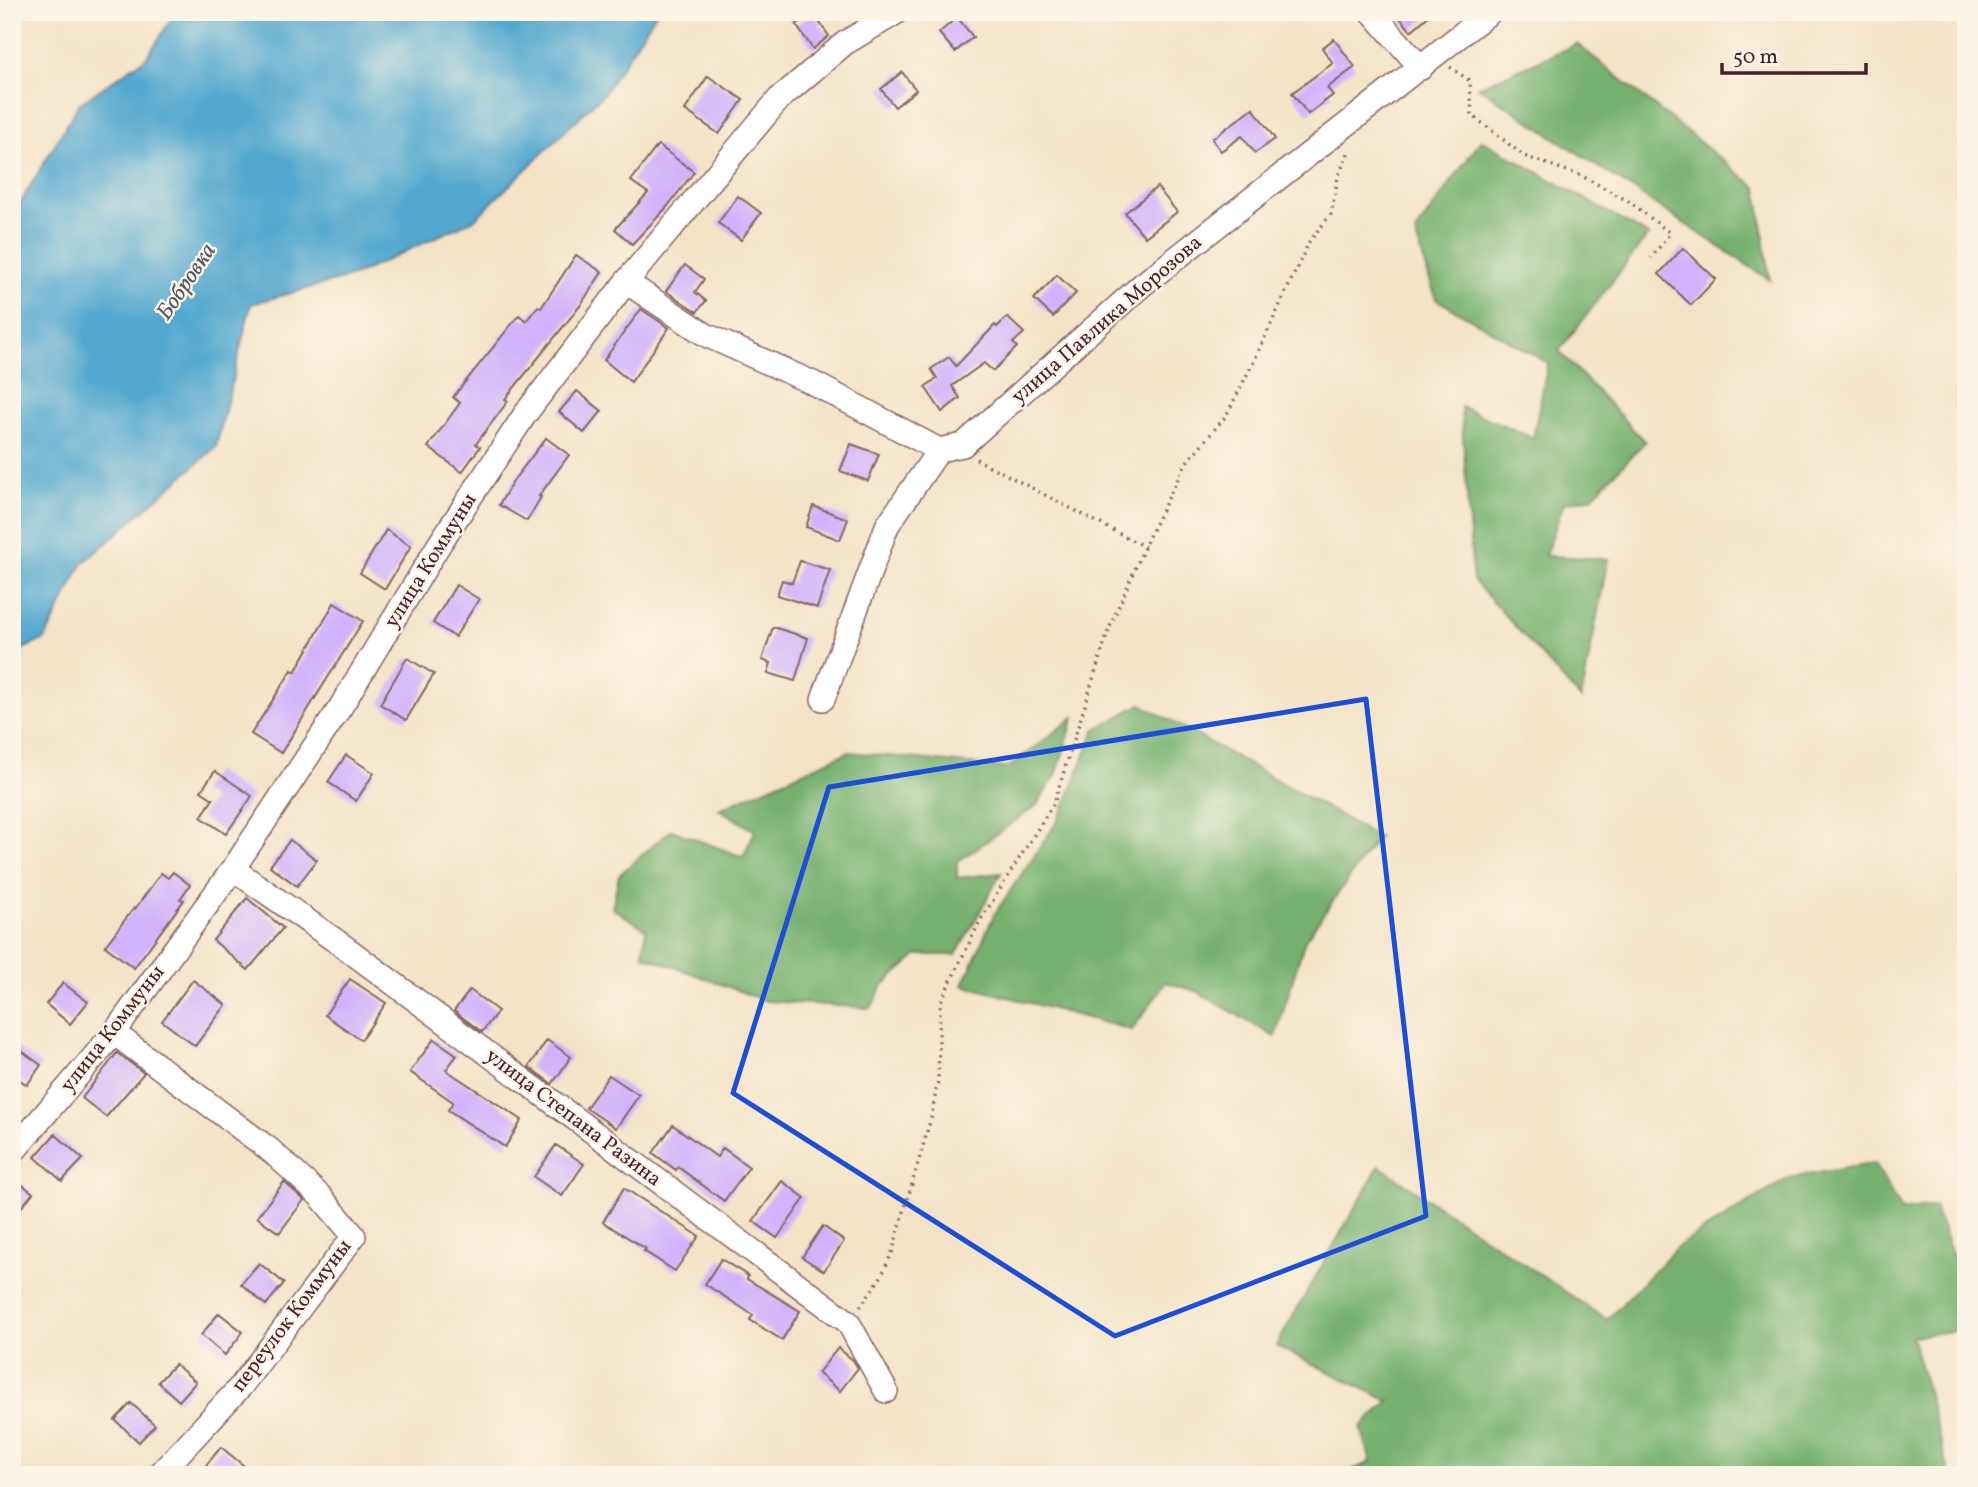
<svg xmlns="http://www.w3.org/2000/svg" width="1978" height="1487" viewBox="0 0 1978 1487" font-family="Vollkorn,serif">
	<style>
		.forest { fill: #75b06e; stroke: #60684c; stroke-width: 2 }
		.water { fill: #53a8cf; stroke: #4e647d; stroke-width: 2 }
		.building { fill: #d2b3fb }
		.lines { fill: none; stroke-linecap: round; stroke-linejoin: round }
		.minor-casing { stroke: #866462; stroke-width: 26 }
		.path { stroke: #866462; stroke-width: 3.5; stroke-dasharray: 2 5; stroke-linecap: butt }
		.minor { stroke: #fff; stroke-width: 23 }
		.marked { fill: none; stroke: #1d4ed8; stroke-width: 5; stroke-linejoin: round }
		.labels { text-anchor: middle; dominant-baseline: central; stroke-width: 5; stroke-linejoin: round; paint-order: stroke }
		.street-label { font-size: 21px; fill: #4a1f2b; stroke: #fcf5e5 }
		.water-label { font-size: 23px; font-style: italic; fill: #4e566d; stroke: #fcf5e5 }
	</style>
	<rect width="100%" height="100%" fill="#fcf5e5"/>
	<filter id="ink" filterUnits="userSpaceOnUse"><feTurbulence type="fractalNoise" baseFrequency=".0143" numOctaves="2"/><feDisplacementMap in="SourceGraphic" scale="14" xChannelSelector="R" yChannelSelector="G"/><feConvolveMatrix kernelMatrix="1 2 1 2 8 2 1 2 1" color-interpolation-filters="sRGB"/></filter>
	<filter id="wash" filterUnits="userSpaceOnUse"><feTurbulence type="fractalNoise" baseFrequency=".00686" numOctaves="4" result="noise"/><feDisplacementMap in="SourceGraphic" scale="28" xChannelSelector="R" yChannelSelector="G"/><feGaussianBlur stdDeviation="1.57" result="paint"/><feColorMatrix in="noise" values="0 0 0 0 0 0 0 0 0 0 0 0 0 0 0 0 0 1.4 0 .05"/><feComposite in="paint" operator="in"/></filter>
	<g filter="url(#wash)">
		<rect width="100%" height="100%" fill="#f4e3c7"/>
		<!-- forest -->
		<g class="forest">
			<polygon points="1577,44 1757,188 1770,280 1478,87"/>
			<polygon points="1481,140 1648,235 1559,351 1645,442 1592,497 1564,503 1545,556 1608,559 1581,699 1473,580 1461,407 1533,438 1548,363 1436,299 1415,233"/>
			<polygon points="1141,704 1378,837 1305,940 1275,1037 1196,991 1166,982 1132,1030 963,985 994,915 1059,819 1095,730"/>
			<polygon points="1074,717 1057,773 1036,806 957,862 957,878 1001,873 956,955 918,955 883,985 871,1008 766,1001 643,955 646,929 612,908 619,875 671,830 743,857 755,831 719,809 848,752 1008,768"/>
			<polygon points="1875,1163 1901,1211 1934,1206 1963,1283 1966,1284 1966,1340 1962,1330 1912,1336 1950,1475 1342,1475 1371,1462 1361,1427 1389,1401 1276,1346 1379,1166 1607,1320 1677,1247 1789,1178"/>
		</g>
		<!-- water -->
		<polygon class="water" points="176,12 657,12 604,93 475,219 353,276 251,304 216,447 82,564 45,639 12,654 12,217 79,104 147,57"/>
		<g id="blocks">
			<!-- building -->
			<g class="building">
				<polygon points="1395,12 1433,12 1411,31"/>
				<polygon points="813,13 829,36 813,49 796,25"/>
				<polygon points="957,17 973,37 955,52 939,33"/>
				<polygon points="1334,39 1355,67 1327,88 1333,95 1308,114 1292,93 1333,63 1322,48"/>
				<polygon points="902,72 916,90 895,107 881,89"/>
				<polygon points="708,76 743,100 719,134 685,110"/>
				<polygon points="1253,108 1275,139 1255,153 1242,136 1221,151 1212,139"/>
				<polygon points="658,145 694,172 667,207 632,244 615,229 648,193 631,181"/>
				<polygon points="1157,187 1177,212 1145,237 1125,213"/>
				<polygon points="738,196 761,213 741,240 718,223"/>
				<polygon points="1683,248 1716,279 1691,305 1659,274"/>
				<polygon points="576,255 602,272 580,306 505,399 508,401 476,444 480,447 462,472 428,447 460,403 453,397 519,315 526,321 538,306 541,308"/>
				<polygon points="685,265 704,279 695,292 706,301 697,312 666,291"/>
				<polygon points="1057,275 1076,293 1053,317 1034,299"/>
				<polygon points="641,309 669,328 631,382 604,360"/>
				<polygon points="1007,317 1024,333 1013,343 1017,347 993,371 984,363 952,386 960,398 942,412 925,387 937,378 931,369 949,357 956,366 995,325 997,327"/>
				<polygon points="577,391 602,411 584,433 559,412"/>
				<polygon points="546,438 569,455 539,496 541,497 527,521 499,505 513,481"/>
				<polygon points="851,444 879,454 868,481 840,471"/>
				<polygon points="813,506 848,519 840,540 806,527"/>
				<polygon points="386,530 411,546 385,589 360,573"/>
				<polygon points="800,561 830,570 817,608 777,595 782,580 792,583"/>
				<polygon points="456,585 479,599 455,637 433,623"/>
				<polygon points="334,603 363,621 281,753 251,734 292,670 295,672"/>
				<polygon points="773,627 808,638 795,681 768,673 771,663 762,660"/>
				<polygon points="407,658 434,674 406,720 380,704"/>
				<polygon points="346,755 374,773 356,801 328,782"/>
				<polygon points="215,771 252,796 226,834 201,817 213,799 201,791"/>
				<polygon points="290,840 317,860 297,886 270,866"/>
				<polygon points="173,872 190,885 180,899 184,900 134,968 105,946 134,908 135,909 161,873 168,878"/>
				<polygon points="247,898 283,928 248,970 213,940"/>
				<polygon points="350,979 386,1003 361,1040 325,1015"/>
				<polygon points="193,980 226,1005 195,1046 162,1021"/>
				<polygon points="63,983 88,1002 70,1024 46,1004"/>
				<polygon points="470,990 498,1011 482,1032 454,1011"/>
				<polygon points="434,1039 457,1055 446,1070 522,1120 505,1147 448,1110 453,1102 410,1072"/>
				<polygon points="547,1040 571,1057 552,1084 529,1067"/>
				<polygon points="12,1044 41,1065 27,1085 12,1074"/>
				<polygon points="117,1053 144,1073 106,1117 82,1098"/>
				<polygon points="609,1075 639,1095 616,1128 586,1108"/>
				<polygon points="673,1125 717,1157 723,1148 749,1167 724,1201 678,1167 676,1170 653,1153"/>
				<polygon points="55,1134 83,1159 62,1181 35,1157"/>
				<polygon points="556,1145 584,1164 562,1196 534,1177"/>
				<polygon points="12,1177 33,1193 12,1219"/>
				<polygon points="782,1181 805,1198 777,1238 753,1221"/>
				<polygon points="284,1182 304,1200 279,1233 257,1217"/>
				<polygon points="624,1188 699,1236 675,1271 644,1251 646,1249 603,1222"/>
				<polygon points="823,1226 844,1241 824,1271 802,1257"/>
				<polygon points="721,1259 748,1276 747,1279 800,1311 782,1340 750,1320 753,1315 705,1284"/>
				<polygon points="259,1263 284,1283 266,1305 241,1284"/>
				<polygon points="219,1313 243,1332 225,1355 201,1335"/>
				<polygon points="838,1348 853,1360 858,1368 840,1391 818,1373"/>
				<polygon points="175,1364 196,1382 179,1401 158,1382"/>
				<polygon points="131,1403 155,1425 139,1442 115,1420"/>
				<polygon points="221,1447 244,1466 237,1475 198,1475"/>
			</g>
		</g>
	</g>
	<g filter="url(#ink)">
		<use href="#blocks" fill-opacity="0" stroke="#866462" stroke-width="2"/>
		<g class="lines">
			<defs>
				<g id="minor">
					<polyline points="1372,12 1421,68"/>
					<polyline points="626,282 706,335 813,383 939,450"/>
					<polyline points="823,699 887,526 939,450 963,445 1142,285 1490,12"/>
					<polyline points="233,869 346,948 848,1322 886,1391"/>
					<polyline points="114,1033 270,1150 320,1196 354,1236 241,1386 159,1475"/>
					<polyline points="12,1153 114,1033 233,869 340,708 440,543 526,413 626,282 779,99 845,43 897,12"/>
				</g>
			</defs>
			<!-- minor casing -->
			<use href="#minor" class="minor-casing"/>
			<!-- path -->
			<g class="path">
				<polyline points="1450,67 1470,81 1472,115 1524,156 1582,176 1630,202 1670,233 1651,258"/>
				<polyline points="976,459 1145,547"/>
				<polyline points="860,1307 881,1277 892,1253 931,1118 938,1081 940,1003 980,921 1054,803 1109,629 1150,534 1186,463 1226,416 1254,361 1309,242 1331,214 1338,177 1350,149"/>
			</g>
			<!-- minor -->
			<use href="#minor" class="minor"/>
		</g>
	</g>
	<!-- marked area -->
	<path class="marked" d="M1366 699 1426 1216 1115 1336 733 1093 829 787Z"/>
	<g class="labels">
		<!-- street labels -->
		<g class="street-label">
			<text transform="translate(1107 320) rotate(-41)">улица Павлика Морозова</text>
			<text transform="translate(431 561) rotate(-58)">улица Коммуны</text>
			<text transform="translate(113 1029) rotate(-52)">улица Коммуны</text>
			<text transform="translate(573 1118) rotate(37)">улица Степана Разина</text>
			<text transform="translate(292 1316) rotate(-53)">переулок Коммуны</text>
		</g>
		<!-- water labels -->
		<g class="water-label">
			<text transform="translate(187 282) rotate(-56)">Бобровка</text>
		</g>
	</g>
	<!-- margin -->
	<rect width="1978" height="1487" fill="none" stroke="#fcf5e5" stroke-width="42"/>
	<!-- scale -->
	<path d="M1722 63v10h144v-10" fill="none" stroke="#4a1f2b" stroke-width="3.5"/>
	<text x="1733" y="63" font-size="21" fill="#4a1f2b" stroke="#fcf5e5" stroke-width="5" paint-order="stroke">50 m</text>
</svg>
